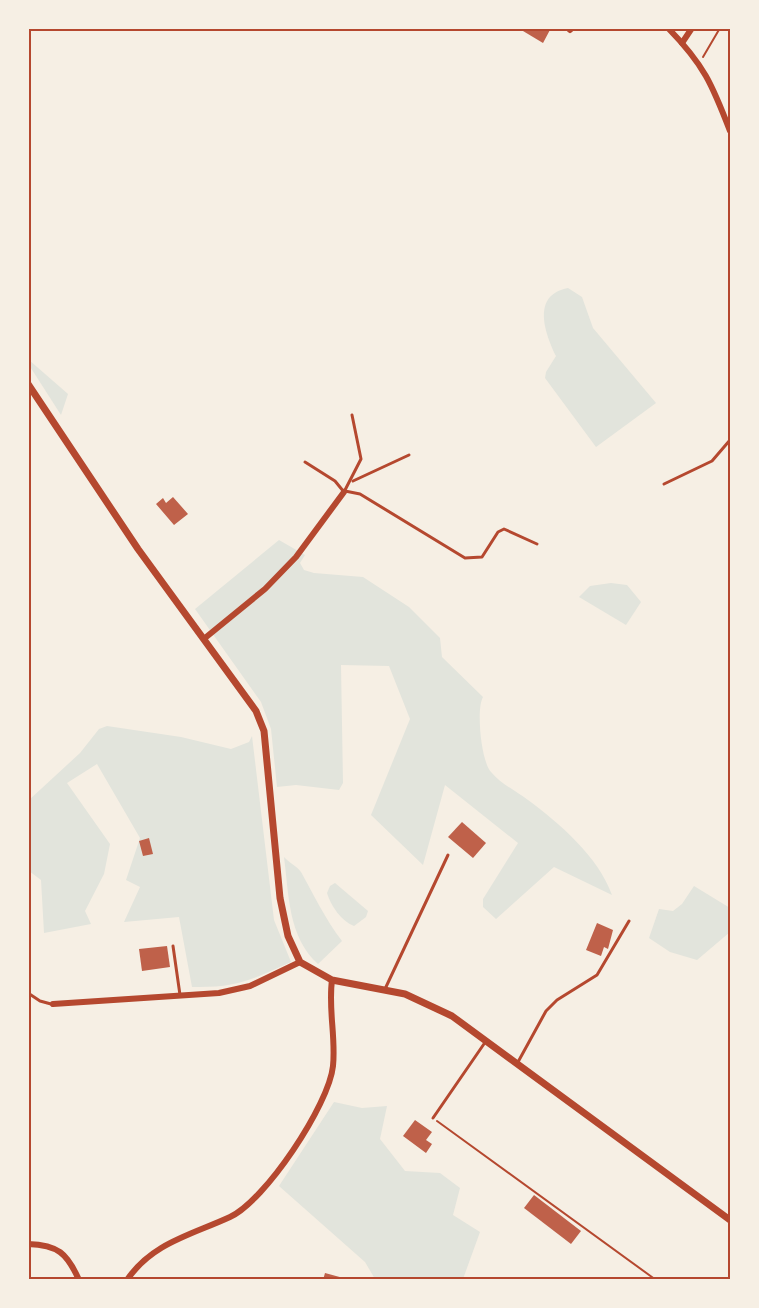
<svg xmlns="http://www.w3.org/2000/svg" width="759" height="1308" viewBox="0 0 759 1308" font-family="'Noto Sans',sans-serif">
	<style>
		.green { fill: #e2e4dc }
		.building { fill: #bf614a }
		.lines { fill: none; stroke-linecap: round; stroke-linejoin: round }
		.path { stroke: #b5482f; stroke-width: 2 }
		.service { stroke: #b5482f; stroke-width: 3 }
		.minor { stroke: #b5482f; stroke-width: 6 }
		.tertiary { stroke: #b5482f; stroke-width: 7 }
		.neatline { fill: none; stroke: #b5482f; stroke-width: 2 }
	</style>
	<rect width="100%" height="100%" fill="#f6efe4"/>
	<!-- green -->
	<g class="green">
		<path d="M568 288 582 297 593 328 656 403 596 447 545 378 546 372 556 356C545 333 531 295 568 288Z"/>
		<polygon points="29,360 68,394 61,415 29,365"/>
		<path d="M279 540 305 555 300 563 304 570 314 573 363 577 409 607 440 638 442 657 483 697C476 709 481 761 491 772 501 784 516 791 528 800 560 824 598 856 612 895L554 867 496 919 483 907V899L518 843 445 785 423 865 371 815 410 719 389 666 341 665 343 783 339 790 296 785 277 787 271 729 261 702 195 609Z"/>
		<polygon points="611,583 627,585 641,602 626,625 579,597 590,586"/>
		<path d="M107 726 181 737 231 749 249 742 252 736 274 920 291 962C251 980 237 988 192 987L179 917 124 922 140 887 126 880 140 838 97 764 67 783 110 844 104 874 85 911 91 924 44 933 41 880 29 871V800L80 753 99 729Z"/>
		<path d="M284 857C289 863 297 866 301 872 314 895 325 919 342 941L318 964C288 937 289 895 284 857Z"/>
		<path d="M335 883 368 911 366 917 354 926C341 921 331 906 327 893L330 886Z"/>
		<polygon points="694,886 730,908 730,932 697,960 670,952 649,938 659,909 673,911 682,904"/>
		<polygon points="334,1102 362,1108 387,1106 380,1139 405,1171 440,1173 460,1188 453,1215 480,1232 463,1279 375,1279 365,1262 279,1186"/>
	</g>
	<!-- building -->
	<g class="building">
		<polygon points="518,28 551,28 543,43"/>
		<polygon points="173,497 188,514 174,525 156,504 163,498 166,503"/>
		<polygon points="462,822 486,843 473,858 448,837"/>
		<polygon points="149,838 153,854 143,856 139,841"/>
		<polygon points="597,923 613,930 608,949 604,947 601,956 586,950"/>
		<polygon points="167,946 170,967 142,971 139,949"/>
		<polygon points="415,1120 432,1132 426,1140 432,1144 426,1153 403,1136"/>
		<polygon points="534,1195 581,1231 571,1244 524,1208"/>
		<polygon points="325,1273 347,1279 347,1280 323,1280"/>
	</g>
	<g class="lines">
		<!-- path -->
		<g class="path">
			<polyline points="703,57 720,28"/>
			<polyline points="437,1121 656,1280"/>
		</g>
		<!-- service -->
		<g class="service">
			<polyline points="305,462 335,481 344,492"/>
			<polyline points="353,481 409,455"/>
			<polyline points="664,484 712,461 730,440"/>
			<polyline points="345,491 360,494 465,558 482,557 498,532 504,529 537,544"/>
			<polyline points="344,492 361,459 352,415"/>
			<polyline points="173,946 180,995"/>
			<polyline points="385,989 448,855"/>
			<polyline points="28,993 40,1001 51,1004"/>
			<polyline points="518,1062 546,1011 557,1000 597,975 629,921"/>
			<polyline points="433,1118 486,1041"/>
		</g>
		<!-- minor -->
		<g class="minor">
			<path d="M668 28C704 65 712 84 730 131"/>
			<polyline points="570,30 572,28"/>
			<polyline points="682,43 692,28"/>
			<polyline points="205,638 265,589 296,557 344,492"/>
			<polyline points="53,1004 219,993 250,986 300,962"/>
			<path d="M28 1244C58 1245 67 1253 79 1280"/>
			<path d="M127 1280C152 1243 191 1235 230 1217 265 1201 329 1105 333 1066 336 1037 328 1009 332 980"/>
		</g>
		<!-- tertiary -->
		<polyline class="tertiary" points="28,384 138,549 256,711 264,731 280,898 288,936 300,962 332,980 405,994 452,1016 730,1220"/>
	</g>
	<!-- border -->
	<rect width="759" height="1308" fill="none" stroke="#f6efe4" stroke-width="60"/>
	<rect x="30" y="30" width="699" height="1248" class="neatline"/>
</svg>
